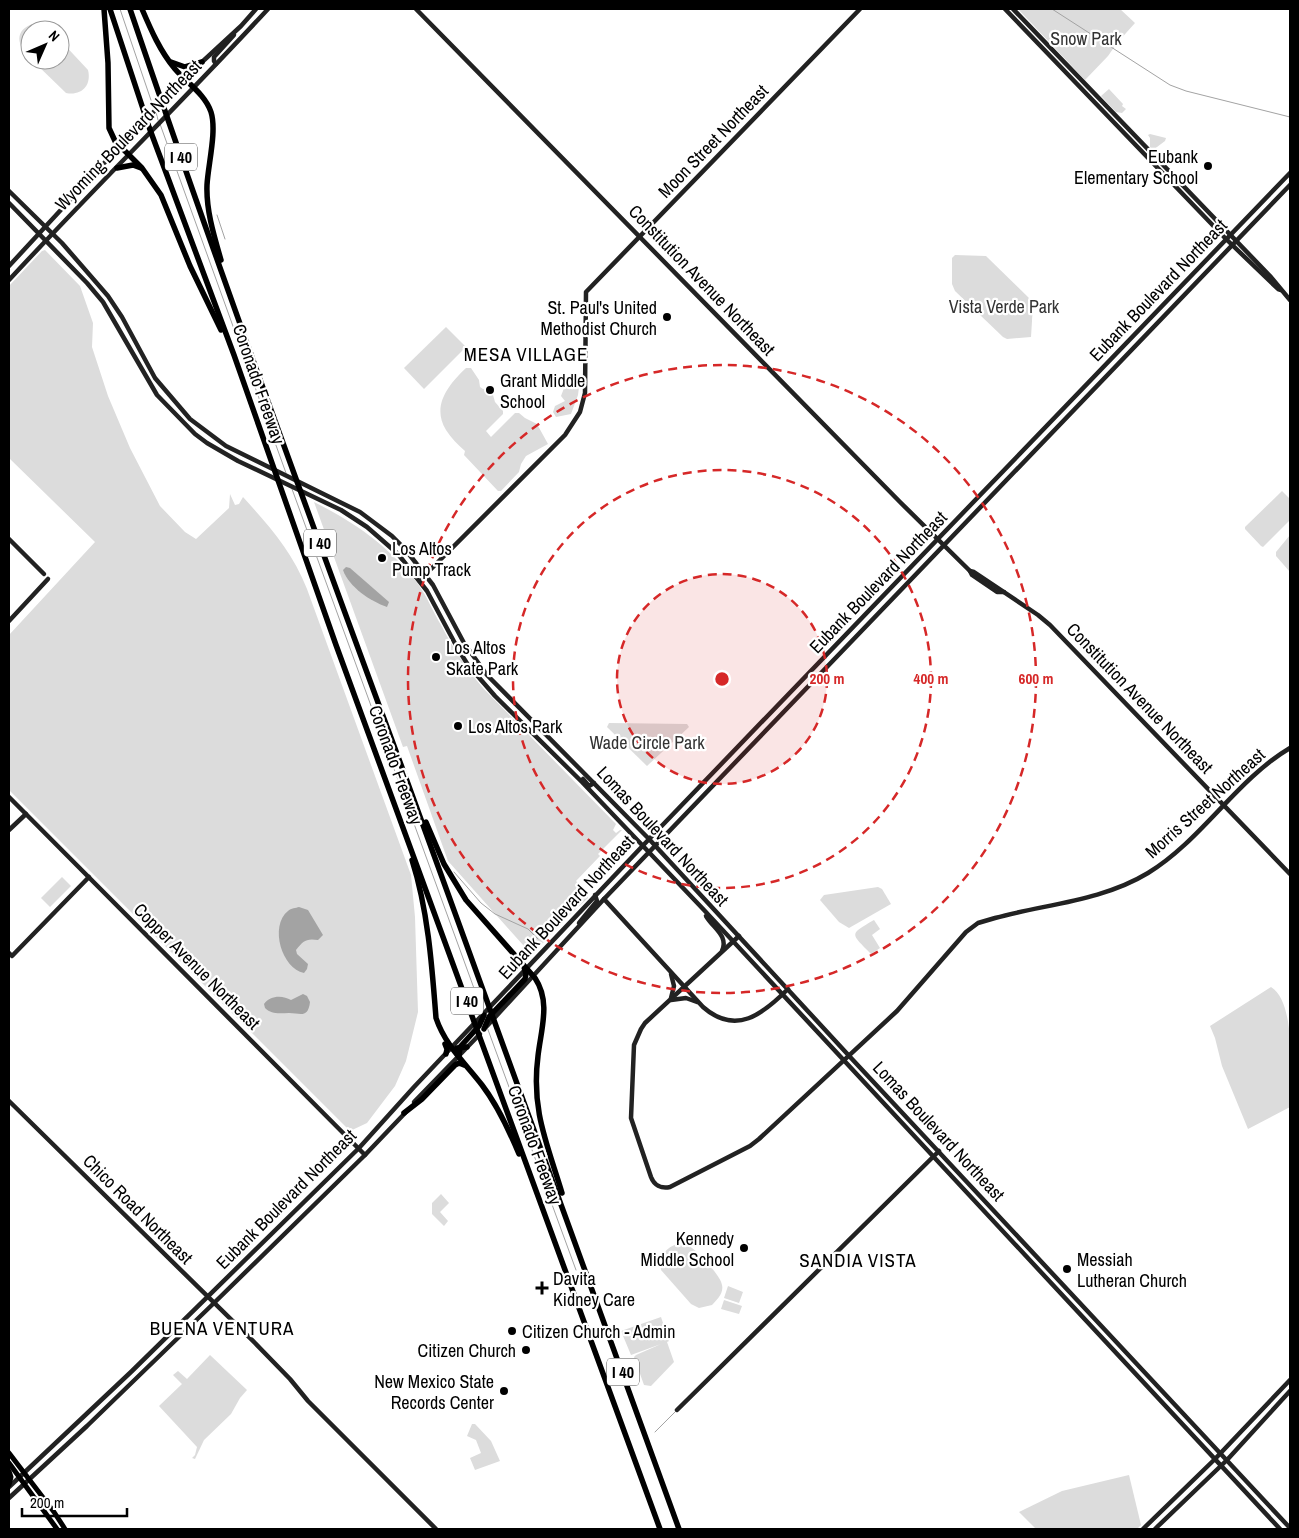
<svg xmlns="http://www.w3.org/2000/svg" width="1299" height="1538" viewBox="0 0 1299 1538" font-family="'Archivo Narrow',sans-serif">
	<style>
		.green { fill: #dcdcdc }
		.water { fill: #a3a3a3 }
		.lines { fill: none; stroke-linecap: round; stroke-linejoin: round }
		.stream { stroke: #a3a3a3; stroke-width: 1 }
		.secondary { stroke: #222; stroke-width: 4.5 }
		.primary { stroke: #000; stroke-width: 5 }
		.highway { stroke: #000; stroke-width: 5.5 }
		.ring { fill: none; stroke: #d62828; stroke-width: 2.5; stroke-dasharray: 9 6 }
		.poi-dot { fill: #000; stroke: #fff; stroke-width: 2 }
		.labels { text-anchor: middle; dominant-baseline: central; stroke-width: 4.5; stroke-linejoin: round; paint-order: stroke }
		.shield { fill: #fff; stroke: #4c4c4c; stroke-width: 1 }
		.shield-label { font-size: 16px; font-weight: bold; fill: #000 }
		.park-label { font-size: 18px; fill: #333; stroke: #fff }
		.street-label { font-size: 18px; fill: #000; stroke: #fff }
		.poi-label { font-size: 18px; fill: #000; stroke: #fff; text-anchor: start }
		.neighbourhood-label { font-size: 19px; letter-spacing: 1px; fill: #000; stroke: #fff }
		.centre { fill: #d62828; stroke: #fff; stroke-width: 2.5 }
		.ring-label { font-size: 15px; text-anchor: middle; font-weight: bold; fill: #d62828; stroke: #fff; stroke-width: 4.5; stroke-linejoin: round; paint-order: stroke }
	</style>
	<rect width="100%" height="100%" fill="#fff"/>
	<!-- green -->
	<g class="green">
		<polygon points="1018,9 1120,9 1135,23 1117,43 1108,56 1085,80"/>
		<path d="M35 23 41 24 50 30H30V58C17 45 13 30 35 23Z"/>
		<path d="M60 40 88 70C92 86 81 96 66 93L32 60H60Z"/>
		<polygon points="1109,89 1123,104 1122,106 1126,109 1122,113 1116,112 1101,96"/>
		<polygon points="1150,134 1166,138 1165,141 1153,150 1150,147 1150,138 1148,135"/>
		<path d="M45 250 80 286 93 323 92 347 108 396 130 448 160 506 185 532 196 539 229 508 230 494 235 505 239 504 243 497C270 527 292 551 307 589L411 875 415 917 418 1012 406 1061 395 1086 367 1123 350 1131 9 790V635L95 542 9 458V286L42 251Z"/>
		<polygon points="955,255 986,256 1031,300 1033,304 1031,337 1007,339 1003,337 955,291 952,284 952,258"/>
		<polygon points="446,327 466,347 424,389 404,368"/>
		<path d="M466 368H471L479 380 480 387 483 389 491 388 495 402 503 411V414L486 431 491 437 515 413H519L525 418 537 424 548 444 526 456 521 464 519 472 501 491H498L464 455 465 451C458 445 451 438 446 430 431 406 449 384 466 368Z"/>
		<polygon points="580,379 578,395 571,414 556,417 553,412 555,406 565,401 561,396 566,383"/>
		<polygon points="1282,491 1290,499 1290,520 1263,547 1261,546 1245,529 1245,527"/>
		<path d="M314 502C356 523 390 547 418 584 427 596 433 612 441 625 453 648 466 668 483 688L616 824 613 830 616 833 620 830H622L598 854 600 856 576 881 588 893V898L563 921 532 955 448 861 407 746 403 747Z"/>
		<polygon points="1290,535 1290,572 1276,556 1276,552"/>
		<polygon points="609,723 687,724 689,727 647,766 607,727"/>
		<polygon points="62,877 71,886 50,907 41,898"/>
		<polygon points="878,887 882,889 891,904 849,928 839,922 820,900 824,895"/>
		<path d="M874 920 880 929 872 935 880 948 871 954C851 933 848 935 874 920Z"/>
		<path d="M1271 987C1297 1002 1290 1080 1290 1107L1248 1129 1222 1066 1215 1038 1210 1026Z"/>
		<polygon points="441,1194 449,1203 440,1212 448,1221 444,1226 432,1214 432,1203"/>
		<path d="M677 1244C681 1244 685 1244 689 1246 697 1250 721 1276 722 1285 724 1293 717 1300 712 1305L699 1308 691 1304 661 1270C658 1258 665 1248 677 1244Z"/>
		<polygon points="728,1286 743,1292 739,1303 724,1298"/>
		<polygon points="724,1300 742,1306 739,1314 721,1309"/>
		<polygon points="661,1317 669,1341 667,1342 674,1362 651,1386 644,1385 634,1357 636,1355 661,1344 631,1355 621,1331"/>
		<polygon points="210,1355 247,1390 240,1398 231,1414 204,1440 195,1459 192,1458 195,1455 197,1447 159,1406 182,1384 173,1375 178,1371 187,1379"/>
		<polygon points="472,1424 475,1424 491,1441 500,1461 475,1470 470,1458 481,1453 476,1440 467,1436"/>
		<polygon points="1129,1475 1141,1525 1137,1529 1036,1529 1019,1512 1062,1491"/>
	</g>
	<!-- water -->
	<g class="water">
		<path d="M346 567 350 568 389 602 387 607C370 601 349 587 343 570Z"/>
		<path d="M299 907 308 910 323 935 318 940C306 938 303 941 296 950L297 954 308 964 307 969 304 973C282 969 269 926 288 911 291 908 296 908 299 907Z"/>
		<path d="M303 994 307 996 310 1002C308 1019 300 1013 289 1013 280 1013 272 1015 265 1008L264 1004C270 995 283 995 291 1000Z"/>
	</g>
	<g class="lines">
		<!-- stream -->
		<g class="stream">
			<polyline points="120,9 154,109"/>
			<polyline points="1052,9 1170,85 1186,91 1290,117"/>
			<polyline points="156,112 158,120"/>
			<polyline points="160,124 286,473"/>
			<polyline points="217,215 225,239"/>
			<polyline points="292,489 483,1013"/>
			<polyline points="454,872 481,903 495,914 528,929 538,939"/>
			<polyline points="487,1027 576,1270"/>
			<polyline points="655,1432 676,1411"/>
		</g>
		<!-- secondary -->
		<g class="secondary">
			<polyline points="416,9 900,502 970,571 972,575 997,592 1004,592"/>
			<polyline points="1005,9 1226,239 1278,289 1281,290"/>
			<polyline points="1013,9 1270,276 1290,300"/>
			<polyline points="216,64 214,61 214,57 234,35"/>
			<polyline points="9,191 62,243 108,296 122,317 155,378 190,419 226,446 360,512 392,536 405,549 433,585 464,643 487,675 649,839 852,1059 1290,1528"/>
			<polyline points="9,203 87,283 103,302 157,395 195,434 207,443 238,461 341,510 367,527 398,554 427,591 458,649 468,665 495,696 582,782 704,910 1280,1529"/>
			<polyline points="9,266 107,160 202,62 241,26 256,9"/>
			<path d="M9 280C94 188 183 101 268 9"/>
			<polyline points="9,539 44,574"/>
			<polyline points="970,571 974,572 1038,615 1050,625 1290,874"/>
			<polyline points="420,580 565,435 580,412 585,393 586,292 860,9"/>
			<polyline points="9,621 48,579"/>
			<polyline points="583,779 589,786 594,783"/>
			<polyline points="9,797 365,1155"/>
			<polyline points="9,830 26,814"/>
			<path d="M604 899 703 1007C736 1036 763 1014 788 989"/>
			<path d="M706 916C713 928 729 936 722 951"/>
			<polyline points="579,923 597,901 595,895"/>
			<path d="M739 936 645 1023 641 1029 634 1045 631 1118 651 1177C654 1185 661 1189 670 1187L750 1146 759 1139 897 1011 966 932 978 923 995 918C1046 904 1102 901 1148 873 1202 840 1236 780 1290 748"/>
			<polyline points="9,953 12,956 89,877"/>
			<polyline points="671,974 674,986 671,998"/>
			<polyline points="671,1000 686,998 697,1002"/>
			<polyline points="487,1026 604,899 1290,185"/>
			<polyline points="9,1101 255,1343 290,1379 308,1401 436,1529"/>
			<polyline points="414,1102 480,1034"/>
			<polyline points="677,1410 939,1151"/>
			<polyline points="9,1487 132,1371 359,1148 414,1087 652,836 1290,173"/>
			<polyline points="9,1498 87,1426 214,1303 365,1155 406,1112"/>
			<polyline points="1143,1529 1215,1459 1290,1380"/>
			<polyline points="1155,1529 1227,1460 1290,1391"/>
		</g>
		<!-- primary -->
		<g class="primary">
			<polyline points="9,1453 54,1512 65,1529"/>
			<polyline points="9,1463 57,1529"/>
			<polyline points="9,1471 11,1477 9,1485"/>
		</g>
		<!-- highway -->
		<g class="highway">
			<polyline points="104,9 108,63 109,128 115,141 142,168 161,195 190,266 221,330"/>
			<polyline points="110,9 149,127 234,355 336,645 660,1529"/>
			<path d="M130 9C218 268 312 524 407 781 500 1030 588 1280 679 1529"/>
			<path d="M142 9C151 30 160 51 175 69 187 83 205 94 211 112 217 131 208 165 207 185 206 210 214 236 221 260"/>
			<polyline points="171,62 185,67 202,62"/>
			<polyline points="117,168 133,165 141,168"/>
			<path d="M426 822 444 864 466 900 535 978C551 1002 541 1029 538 1056 531 1110 547 1143 562 1193"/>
			<path d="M412 860C428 910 432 966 436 1018 445 1045 465 1063 482 1085 498 1106 509 1130 519 1154"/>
			<polyline points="484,1029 489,1017 525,979 526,974 524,967"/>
			<polyline points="445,1044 447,1049 446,1054"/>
			<polyline points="457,1048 467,1047"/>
			<polyline points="459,1056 460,1047 479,1026 484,1015"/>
			<polyline points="404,1113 422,1099 455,1065 459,1063 464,1065"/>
		</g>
	</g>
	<!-- distance rings -->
	<circle cx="722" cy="679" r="105" fill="#d62828" fill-opacity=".12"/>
	<g class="ring">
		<circle cx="722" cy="679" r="105"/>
		<circle cx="722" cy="679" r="209"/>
		<circle cx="722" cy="679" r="314"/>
	</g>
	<!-- markers -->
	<g class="poi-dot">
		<circle cx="1208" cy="166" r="5"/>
		<circle cx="667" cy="317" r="5"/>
		<circle cx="490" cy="390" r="5"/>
		<circle cx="382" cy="558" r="5"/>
		<circle cx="436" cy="657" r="5"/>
		<circle cx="458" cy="726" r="5"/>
		<circle cx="744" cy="1248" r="5"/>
		<circle cx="1067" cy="1269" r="5"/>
		<path d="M539.5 1280.5h5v5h5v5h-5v5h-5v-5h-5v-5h5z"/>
		<circle cx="512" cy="1331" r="5"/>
		<circle cx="526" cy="1350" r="5"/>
		<circle cx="504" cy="1391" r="5"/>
	</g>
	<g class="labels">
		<!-- shield labels -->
		<g class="shield">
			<rect x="165" y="143.5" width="32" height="27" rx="4"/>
			<rect x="304" y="529.5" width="32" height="27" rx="4"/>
			<rect x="451" y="987.5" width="32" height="27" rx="4"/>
			<rect x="607" y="1358.5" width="32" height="27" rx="4"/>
		</g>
		<g class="shield-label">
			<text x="181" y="157">I 40</text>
			<text x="320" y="543">I 40</text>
			<text x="467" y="1001">I 40</text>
			<text x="623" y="1372">I 40</text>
		</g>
		<!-- park labels -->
		<g class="park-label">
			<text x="1086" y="38">Snow Park</text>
			<text x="1004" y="306">Vista Verde Park</text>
			<text x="647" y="742">Wade Circle Park</text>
		</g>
		<!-- street labels -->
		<g class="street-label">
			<text transform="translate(128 135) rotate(-46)">Wyoming Boulevard Northeast</text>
			<text transform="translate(713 141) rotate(-46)">Moon Street Northeast</text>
			<text transform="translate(702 280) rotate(46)">Constitution Avenue Northeast</text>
			<text transform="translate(1158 290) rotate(-46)">Eubank Boulevard Northeast</text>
			<text transform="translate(259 384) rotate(71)">Coronado Freeway</text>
			<text transform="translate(878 582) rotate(-46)">Eubank Boulevard Northeast</text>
			<text transform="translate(1140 698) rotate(46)">Constitution Avenue Northeast</text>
			<text transform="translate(396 765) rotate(70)">Coronado Freeway</text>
			<text transform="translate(1205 803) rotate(-42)">Morris Street Northeast</text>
			<text transform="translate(663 836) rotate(47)">Lomas Boulevard Northeast</text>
			<text transform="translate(566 907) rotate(-47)">Eubank Boulevard Northeast</text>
			<text transform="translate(197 966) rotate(45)">Copper Avenue Northeast</text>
			<text transform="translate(939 1131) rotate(47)">Lomas Boulevard Northeast</text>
			<text transform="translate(535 1145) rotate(70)">Coronado Freeway</text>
			<text transform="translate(286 1199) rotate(-45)">Eubank Boulevard Northeast</text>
			<text transform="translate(138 1209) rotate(45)">Chico Road Northeast</text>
		</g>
		<!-- poi labels -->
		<g class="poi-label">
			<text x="1198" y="156" text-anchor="end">Eubank<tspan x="1198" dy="21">Elementary School</tspan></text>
			<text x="657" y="307" text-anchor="end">St. Paul's United<tspan x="657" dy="21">Methodist Church</tspan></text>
			<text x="500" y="380">Grant Middle<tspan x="500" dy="21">School</tspan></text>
			<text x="392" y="548">Los Altos<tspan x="392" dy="21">Pump Track</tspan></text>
			<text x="446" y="647">Los Altos<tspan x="446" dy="21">Skate Park</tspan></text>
			<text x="468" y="726">Los Altos Park</text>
			<text x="734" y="1238" text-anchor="end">Kennedy<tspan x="734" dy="21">Middle School</tspan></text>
			<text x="1077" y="1259">Messiah<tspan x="1077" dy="21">Lutheran Church</tspan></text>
			<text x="553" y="1278">Davita<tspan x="553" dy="21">Kidney Care</tspan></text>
			<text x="522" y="1331">Citizen Church - Admin</text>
			<text x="516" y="1350" text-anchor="end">Citizen Church</text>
			<text x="494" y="1381" text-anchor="end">New Mexico State<tspan x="494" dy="21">Records Center</tspan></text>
		</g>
		<!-- neighbourhood labels -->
		<g class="neighbourhood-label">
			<text x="526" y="354">MESA VILLAGE</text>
			<text x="858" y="1260">SANDIA VISTA</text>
			<text x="222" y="1328">BUENA VENTURA</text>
		</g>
	</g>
	<circle cx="722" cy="679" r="8" class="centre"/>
	<g class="ring-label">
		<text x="827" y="684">200 m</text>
		<text x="931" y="684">400 m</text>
		<text x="1036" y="684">600 m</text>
	</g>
	<!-- border -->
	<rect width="1299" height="1538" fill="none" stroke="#000000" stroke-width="20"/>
	<!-- north arrow -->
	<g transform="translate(45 45) rotate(45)"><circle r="24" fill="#ffffff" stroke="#999999"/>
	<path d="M0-4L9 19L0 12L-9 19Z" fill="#000000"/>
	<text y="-8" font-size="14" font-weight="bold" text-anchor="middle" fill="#000000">N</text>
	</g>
	<!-- scale -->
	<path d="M22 1508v8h105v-8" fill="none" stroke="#000000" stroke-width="2.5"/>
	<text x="30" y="1508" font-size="15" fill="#000000" stroke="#ffffff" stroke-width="4" paint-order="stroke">200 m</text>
</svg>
